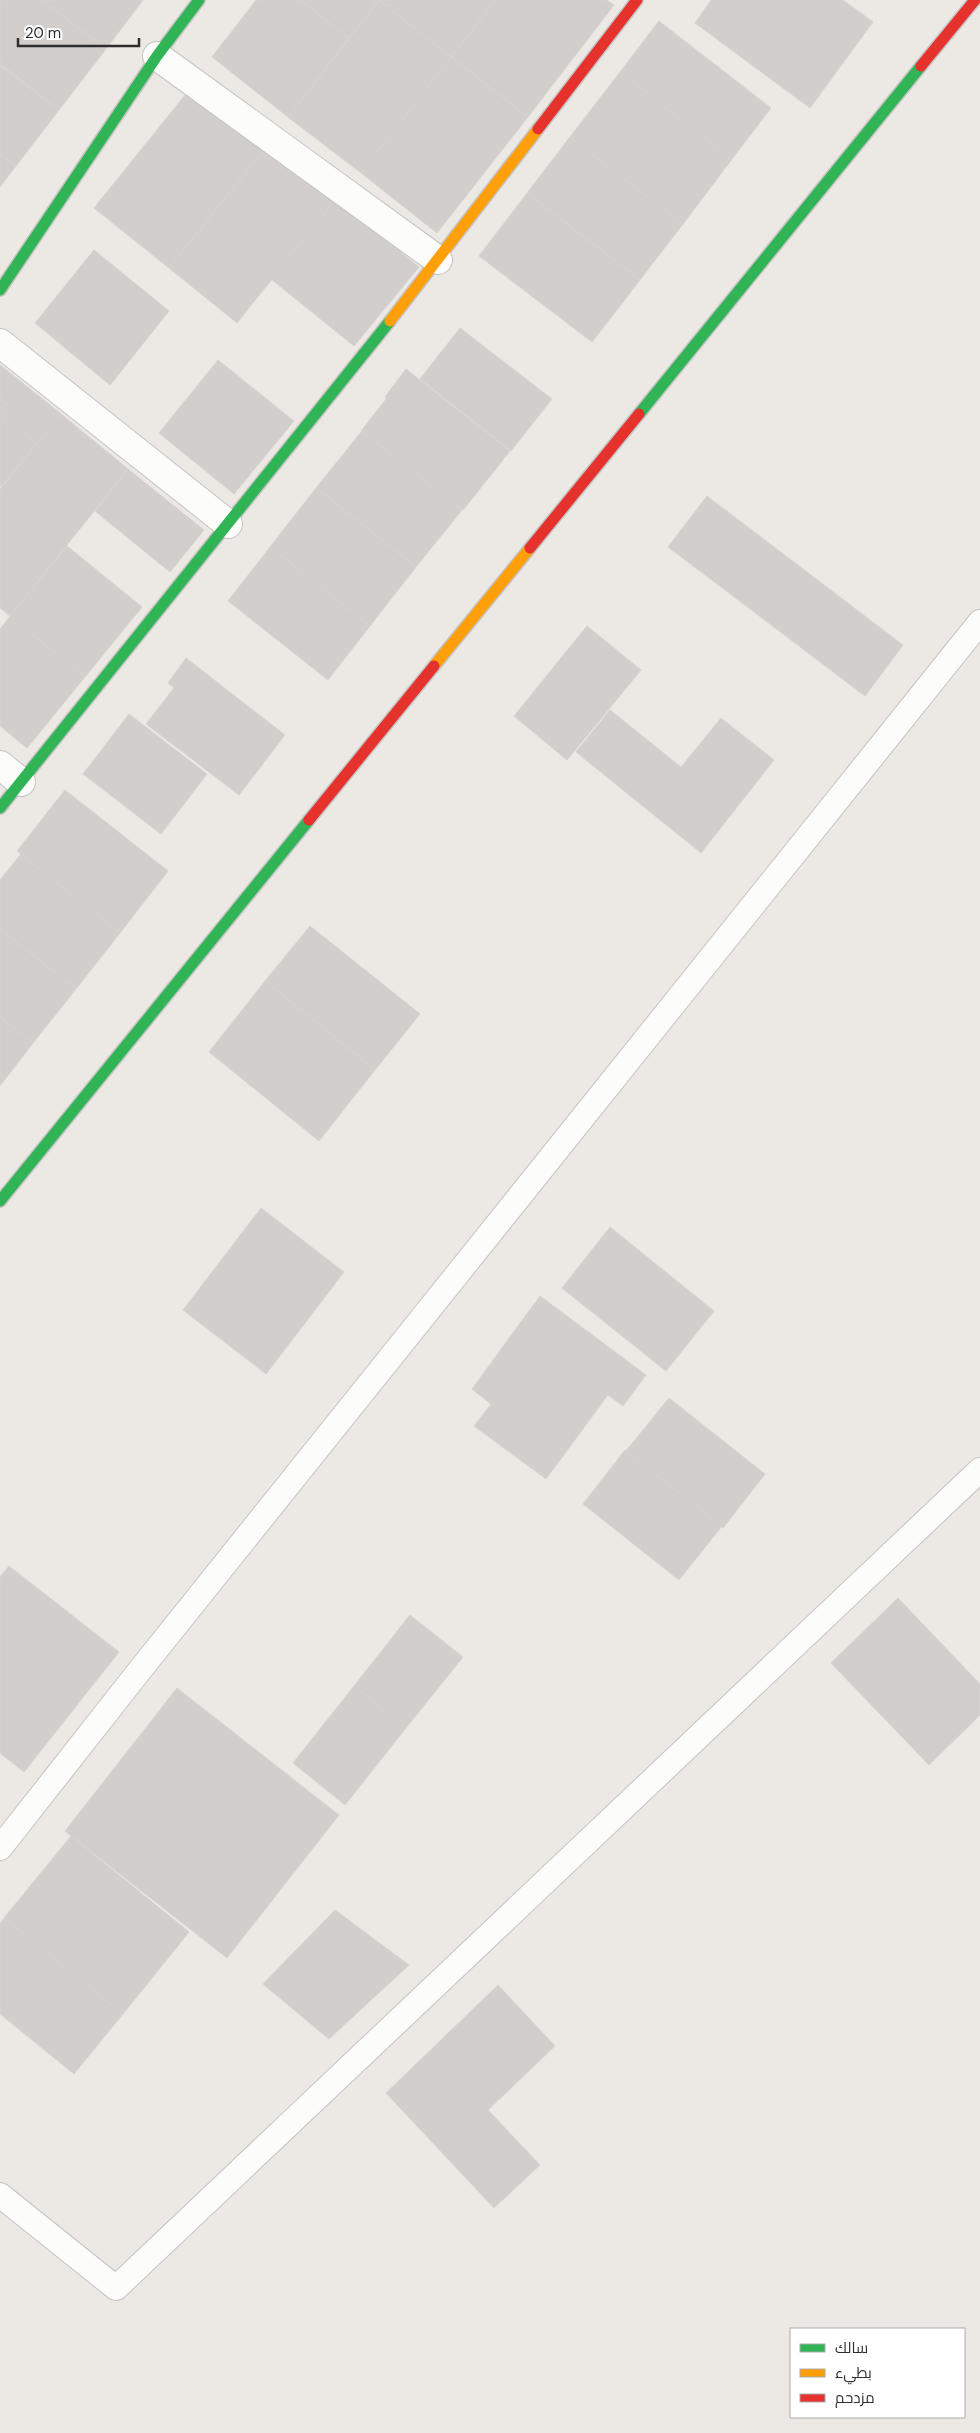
<svg xmlns="http://www.w3.org/2000/svg" width="980" height="2433" viewBox="0 0 980 2433" font-family="'DM Sans',Cairo,sans-serif">
	<style>
		.building { fill: #d1cecb; stroke: #d7d4d0 }
		.lines { fill: none; stroke-linecap: round; stroke-linejoin: round }
		.lane-casing { stroke: #c5c4c5; stroke-width: 26 }
		.street-casing { stroke: #c5c4c5; stroke-width: 30 }
		.fast-casing { stroke: #c5c4c5; stroke-width: 14 }
		.slow-casing { stroke: #c5c4c5; stroke-width: 14 }
		.jam-casing { stroke: #c5c4c5; stroke-width: 14 }
		.lane { stroke: #fcfcfb; stroke-width: 24 }
		.street { stroke: #fcfcfb; stroke-width: 28 }
		.fast { stroke: #30b455; stroke-width: 11 }
		.slow { stroke: #ff9f0a; stroke-width: 11 }
		.jam { stroke: #e5322d; stroke-width: 11 }
	</style>
	<rect width="100%" height="100%" fill="#ece8e4"/>
	<!-- building -->
	<g class="building">
		<polygon points="0,0 42,0 106,49 59,110 0,64"/>
		<polygon points="42,0 143,0 106,49"/>
		<polygon points="256,0 300,0 349,38 288,117 212,57"/>
		<polygon points="300,0 379,0 349,38"/>
		<polygon points="379,0 496,0 451,57"/>
		<polygon points="379,0 451,57 361,173 288,117"/>
		<polygon points="496,0 607,0 614,5 528,117 451,57"/>
		<polygon points="711,0 843,0 873,22 810,108 695,23"/>
		<polygon points="659,21 771,108 732,159 620,72"/>
		<polygon points="451,57 528,117 437,233 361,173"/>
		<polygon points="0,65 59,110 16,166 0,154"/>
		<polygon points="620,72 732,159 683,224 570,137"/>
		<polygon points="194,84 269,144 169,268 94,208"/>
		<polygon points="570,137 683,224 640,280 527,193"/>
		<polygon points="269,144 336,199 237,323 169,268"/>
		<polygon points="0,154 16,166 0,187"/>
		<polygon points="527,193 640,280 592,342 479,256"/>
		<polygon points="336,199 419,267 354,346 271,279"/>
		<polygon points="94,250 169,311 110,385 35,323"/>
		<polygon points="460,328 552,399 511,451 420,379"/>
		<polygon points="218,360 294,421 234,494 159,433"/>
		<polygon points="0,365 61,414 1,487 0,486"/>
		<polygon points="0,365 61,414 37,444 3,416 10,407 0,399"/>
		<polygon points="406,369 510,451 464,509 461,510 361,431 387,398 385,397"/>
		<polygon points="61,414 128,469 10,616 0,608 0,489"/>
		<polygon points="362,431 462,510 416,567 316,488"/>
		<polygon points="128,469 204,530 170,572 95,511"/>
		<polygon points="316,488 416,567 370,626 270,547"/>
		<polygon points="707,496 903,645 865,696 668,547"/>
		<polygon points="67,546 142,607 85,677 10,616"/>
		<polygon points="270,547 370,626 328,680 228,601"/>
		<polygon points="10,616 85,677 27,748 0,726 0,629"/>
		<polygon points="587,626 641,670 567,760 514,716"/>
		<polygon points="186,658 285,735 239,795 146,724 174,688 168,683"/>
		<polygon points="610,710 681,767 721,718 774,760 701,853 576,752"/>
		<polygon points="129,714 207,774 161,834 83,774"/>
		<polygon points="65,790 168,871 120,933 17,851"/>
		<polygon points="21,854 120,933 76,989 0,929 0,880"/>
		<polygon points="310,926 420,1014 375,1070 265,981"/>
		<polygon points="0,929 76,989 33,1043 0,1017"/>
		<polygon points="265,981 375,1070 319,1141 209,1052"/>
		<polygon points="0,1017 33,1043 0,1086"/>
		<polygon points="261,1208 344,1272 266,1374 183,1310"/>
		<polygon points="610,1227 714,1311 666,1371 562,1288"/>
		<polygon points="540,1296 646,1375 623,1406 608,1395 546,1479 474,1426 491,1404 472,1389"/>
		<polygon points="669,1398 765,1474 723,1528 626,1451"/>
		<polygon points="625,1450 722,1526 679,1580 583,1504"/>
		<polygon points="9,1566 119,1652 24,1772 0,1753 0,1577"/>
		<polygon points="898,1598 980,1684 980,1715 929,1765 831,1663"/>
		<polygon points="410,1615 463,1657 406,1728 354,1686"/>
		<polygon points="354,1686 406,1728 345,1805 293,1763"/>
		<polygon points="177,1688 339,1815 227,1958 65,1831"/>
		<polygon points="71,1836 189,1932 123,2014 4,1918"/>
		<polygon points="335,1910 409,1965 329,2039 263,1984"/>
		<polygon points="4,1918 123,2014 74,2074 0,2014 0,1924"/>
		<polygon points="498,1985 555,2046 488,2110 540,2165 494,2208 386,2093"/>
	</g>
	<g class="lines">
		<defs>
			<g id="lane">
				<polyline points="0,1848 140,1670 980,622"/>
				<polyline points="0,2195 116,2288 980,1470"/>
			</g>
			<g id="street">
				<polyline points="157,56 438,260"/>
				<polyline points="0,343 228,524"/>
				<polyline points="0,765 21,782"/>
			</g>
			<g id="fast">
				<polyline points="0,290 157,56 199,0"/>
				<polyline points="639,414 921,66"/>
				<polyline points="0,808 390,321"/>
				<polyline points="0,1201 309,820"/>
			</g>
			<g id="slow">
				<polyline points="390,321 538,129"/>
				<polyline points="434,666 530,548"/>
			</g>
			<g id="jam">
				<polyline points="921,66 975,0"/>
				<polyline points="538,129 637,0"/>
				<polyline points="530,548 639,414"/>
				<polyline points="309,820 434,666"/>
			</g>
		</defs>
		<!-- lane casing -->
		<use href="#lane" class="lane-casing"/>
		<!-- street casing -->
		<use href="#street" class="street-casing"/>
		<!-- fast casing -->
		<use href="#fast" class="fast-casing"/>
		<!-- slow casing -->
		<use href="#slow" class="slow-casing"/>
		<!-- jam casing -->
		<use href="#jam" class="jam-casing"/>
		<!-- lane -->
		<use href="#lane" class="lane"/>
		<!-- street -->
		<use href="#street" class="street"/>
		<!-- fast -->
		<use href="#fast" class="fast"/>
		<!-- slow -->
		<use href="#slow" class="slow"/>
		<!-- jam -->
		<use href="#jam" class="jam"/>
	</g>
	<!-- legend -->
	<rect x="790" y="2328" width="175" height="90" fill="#ffffff" stroke="#ababab"/>
	<rect x="800" y="2344" width="25" height="8" fill="#30b455" stroke="#ababab"/>
	<text x="835" y="2353" font-size="15" fill="#2e2e2e">سالك</text>
	<rect x="800" y="2369" width="25" height="8" fill="#ff9f0a" stroke="#ababab"/>
	<text x="835" y="2378" font-size="15" fill="#2e2e2e">بطيء</text>
	<rect x="800" y="2394" width="25" height="8" fill="#e5322d" stroke="#ababab"/>
	<text x="835" y="2403" font-size="15" fill="#2e2e2e">مزدحم</text>
	<!-- scale -->
	<path d="M18 38v8h121v-8" fill="none" stroke="#2e2e2e" stroke-width="2.5"/>
	<text x="25" y="38" font-size="15" fill="#2e2e2e" stroke="#ffffff" stroke-width="4" paint-order="stroke">20 m</text>
</svg>
